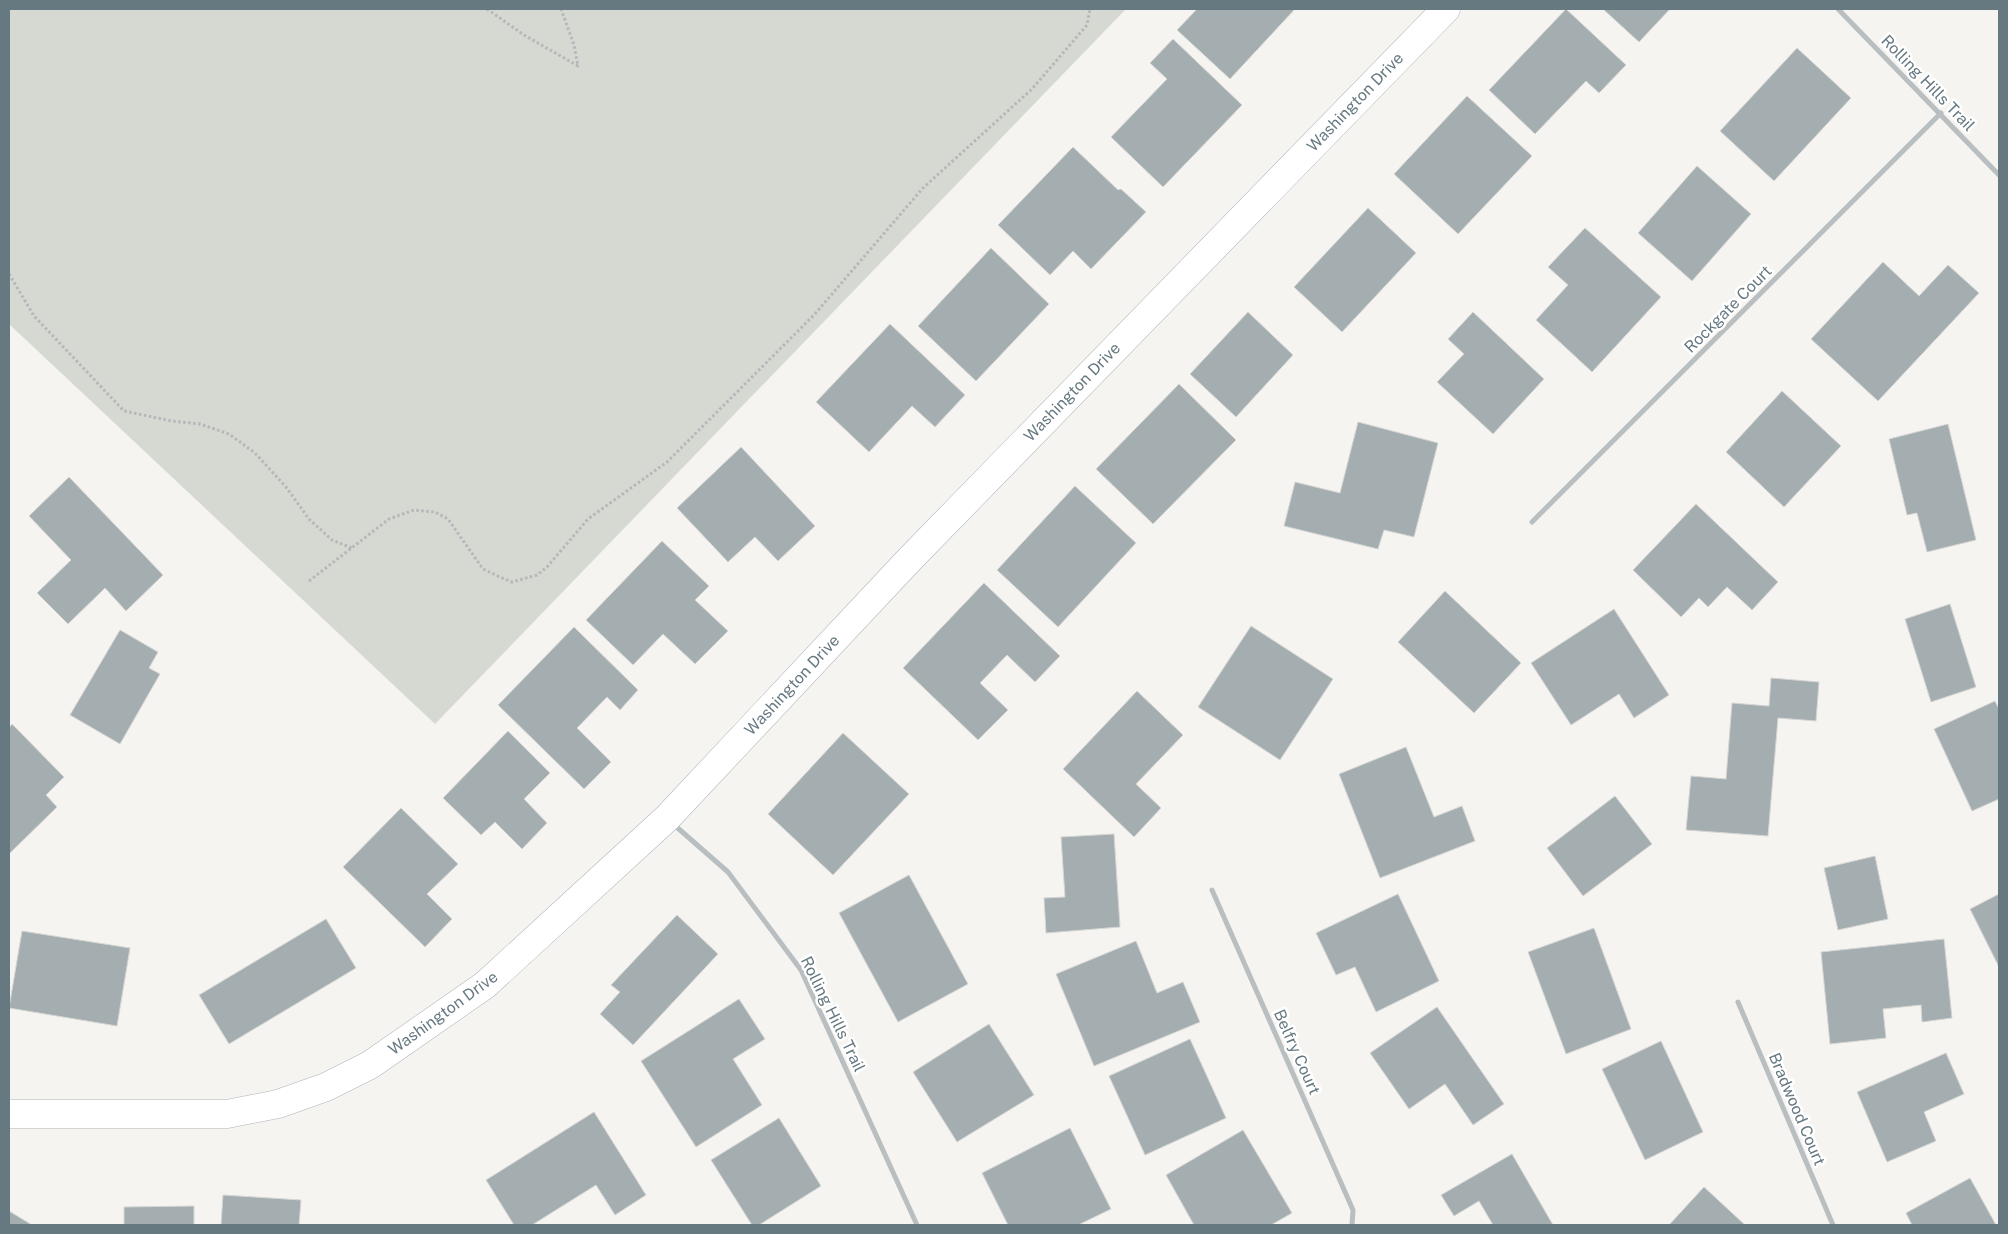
<svg xmlns="http://www.w3.org/2000/svg" width="2008" height="1234" viewBox="0 0 2008 1234" font-family="'Public Sans',sans-serif">
	<style>
		.green { fill: #d5d9d1 }
		.building { fill: #a4adb0; stroke: #d6d6d4 }
		.lines { fill: none; stroke-linecap: round; stroke-linejoin: round }
		.secondary-casing { stroke: #aeb5b8; stroke-width: 29 }
		.path { stroke: #b4b8ba; stroke-width: 3; stroke-dasharray: 2.5 2.5; stroke-linecap: butt }
		.street { stroke: #b9bfc1; stroke-width: 5 }
		.secondary { stroke: #fff; stroke-width: 28 }
		.labels { text-anchor: middle; dominant-baseline: central; stroke-width: 5; stroke-linejoin: round; paint-order: stroke }
		.street-label { font-size: 16px; fill: #667880; stroke: #fff }
	</style>
	<rect width="100%" height="100%" fill="#f5f4f1"/>
	<!-- green -->
	<polygon class="green" points="9,9 1126,9 435,724 9,324"/>
	<!-- building -->
	<g class="building">
		<polygon points="1197,9 1295,9 1230,79 1177,30"/>
		<polygon points="1566,9 1626,65 1599,93 1586,81 1535,134 1489,90"/>
		<polygon points="1603,9 1670,9 1639,42"/>
		<polygon points="1173,39 1242,105 1163,187 1111,137 1167,79 1150,63"/>
		<polygon points="1797,48 1851,98 1774,181 1720,131"/>
		<polygon points="1467,96 1532,156 1458,234 1394,174"/>
		<polygon points="1073,147 1118,190 1121,189 1146,212 1091,269 1073,251 1050,275 998,225"/>
		<polygon points="1697,166 1751,214 1692,281 1638,233"/>
		<polygon points="1368,208 1416,253 1342,332 1294,287"/>
		<polygon points="1585,228 1661,297 1592,372 1536,320 1568,285 1548,267"/>
		<polygon points="991,248 1049,304 976,381 918,326"/>
		<polygon points="1883,262 1919,296 1948,265 1979,293 1878,401 1811,339"/>
		<polygon points="1248,312 1293,355 1236,417 1190,374"/>
		<polygon points="1473,312 1544,379 1493,434 1437,382 1464,354 1448,339"/>
		<polygon points="890,324 965,395 935,427 912,406 869,452 816,402"/>
		<polygon points="1179,384 1236,440 1153,524 1096,469"/>
		<polygon points="1782,391 1841,446 1784,507 1726,452"/>
		<polygon points="1358,422 1438,443 1414,537 1384,530 1378,549 1284,526 1295,482 1340,493"/>
		<polygon points="1948,424 1976,540 1927,552 1917,513 1907,515 1889,439"/>
		<polygon points="741,447 815,526 778,561 755,537 728,562 677,508"/>
		<polygon points="69,477 163,575 126,611 105,588 68,624 37,593 71,560 29,516"/>
		<polygon points="1075,486 1136,543 1058,627 997,570"/>
		<polygon points="1696,504 1778,582 1752,610 1727,587 1708,607 1699,598 1681,617 1633,570"/>
		<polygon points="662,541 709,586 695,600 728,631 695,664 663,634 633,665 586,620"/>
		<polygon points="984,583 1060,656 1035,682 1007,655 980,683 1008,710 978,740 903,668"/>
		<polygon points="1445,591 1521,663 1474,713 1398,642"/>
		<polygon points="1950,604 1976,687 1931,702 1905,619"/>
		<polygon points="1614,609 1669,695 1634,718 1619,694 1571,725 1531,663"/>
		<polygon points="1251,626 1333,679 1280,760 1198,707"/>
		<polygon points="574,627 638,690 620,710 607,697 577,728 611,762 584,789 498,705"/>
		<polygon points="120,630 158,652 149,668 160,674 120,744 70,715"/>
		<polygon points="1771,678 1819,682 1816,721 1778,718 1768,836 1686,830 1691,776 1726,779 1732,703 1769,706"/>
		<polygon points="1137,691 1183,735 1136,784 1161,808 1134,837 1063,769"/>
		<polygon points="1995,701 1999,709 1999,799 1972,811 1934,729"/>
		<polygon points="12,724 64,777 46,795 57,807 9,854 9,728"/>
		<polygon points="508,731 550,773 524,799 547,823 522,849 495,822 481,835 443,798"/>
		<polygon points="843,733 909,794 833,875 768,814"/>
		<polygon points="1406,747 1434,817 1462,806 1475,841 1380,878 1339,774"/>
		<polygon points="1615,796 1652,844 1583,896 1547,848"/>
		<polygon points="401,808 458,864 427,894 452,919 425,947 343,867"/>
		<polygon points="1114,834 1120,927 1046,933 1044,898 1065,897 1061,837"/>
		<polygon points="1875,856 1888,919 1838,930 1824,868"/>
		<polygon points="909,875 968,984 898,1022 839,913"/>
		<polygon points="1398,894 1439,981 1376,1012 1355,967 1336,975 1316,933"/>
		<polygon points="1999,894 1999,967 1970,909"/>
		<polygon points="677,915 718,954 633,1045 600,1014 620,992 611,985"/>
		<polygon points="326,919 356,968 229,1044 199,995"/>
		<polygon points="1594,928 1631,1029 1566,1054 1528,952"/>
		<polygon points="22,931 130,948 117,1026 9,1008"/>
		<polygon points="1944,939 1952,1018 1922,1022 1921,1005 1883,1009 1886,1038 1830,1044 1821,952"/>
		<polygon points="1136,941 1157,993 1183,982 1200,1022 1094,1066 1056,974"/>
		<polygon points="739,999 765,1039 733,1059 762,1105 696,1147 641,1061"/>
		<polygon points="1437,1007 1504,1104 1473,1125 1445,1084 1409,1109 1370,1053"/>
		<polygon points="989,1024 1034,1095 957,1142 913,1072"/>
		<polygon points="1190,1039 1226,1118 1145,1155 1109,1076"/>
		<polygon points="1661,1041 1703,1132 1645,1160 1602,1069"/>
		<polygon points="1946,1053 1964,1094 1924,1112 1936,1141 1887,1162 1857,1092"/>
		<polygon points="594,1112 646,1195 615,1215 596,1185 532,1225 514,1225 486,1180"/>
		<polygon points="779,1118 821,1186 759,1225 752,1225 711,1160"/>
		<polygon points="1070,1128 1111,1209 1078,1225 1008,1225 982,1173"/>
		<polygon points="1243,1130 1292,1213 1271,1225 1194,1225 1166,1175"/>
		<polygon points="1512,1154 1553,1225 1493,1225 1479,1201 1454,1216 1441,1195"/>
		<polygon points="1970,1178 1996,1225 1912,1225 1906,1213"/>
		<polygon points="1704,1187 1745,1225 1669,1225"/>
		<polygon points="223,1195 301,1200 299,1225 221,1225"/>
		<polygon points="194,1206 194,1225 124,1225 124,1207"/>
		<polygon points="9,1211 32,1225 9,1225"/>
	</g>
	<g class="lines">
		<defs>
			<polyline id="secondary" points="9,1114 227,1114 278,1104 326,1087 370,1065 485,985 667,818 909,560 1446,9"/>
		</defs>
		<!-- secondary casing -->
		<use href="#secondary" class="secondary-casing"/>
		<!-- path -->
		<g class="path">
			<polyline points="487,9 524,35 578,66 574,45 561,9"/>
			<polyline points="9,274 34,316 124,411 172,421 200,424 229,434 255,453 286,487 309,519 332,540 352,548"/>
			<polyline points="309,581 389,519 414,510 435,512 448,519 483,569 500,577 512,582 537,575 547,567 588,519 667,462 814,315 923,188 1032,89 1087,25 1090,9"/>
		</g>
		<!-- street -->
		<g class="street">
			<polyline points="1838,9 1999,175"/>
			<polyline points="1532,522 1941,113"/>
			<polyline points="672,823 728,872 801,970 917,1225"/>
			<polyline points="1212,890 1353,1210 1352,1225"/>
			<polyline points="1738,1002 1833,1225"/>
		</g>
		<!-- secondary -->
		<use href="#secondary" class="secondary"/>
	</g>
	<g class="labels">
		<!-- street labels -->
		<g class="street-label">
			<text transform="translate(1928 83) rotate(46)">Rolling Hills Trail</text>
			<text transform="translate(1355 102) rotate(-46)">Washington Drive</text>
			<text transform="translate(1728 309) rotate(-45)">Rockgate Court</text>
			<text transform="translate(1072 392) rotate(-46)">Washington Drive</text>
			<text transform="translate(792 685) rotate(-47)">Washington Drive</text>
			<text transform="translate(443 1013) rotate(-36)">Washington Drive</text>
			<text transform="translate(833 1014) rotate(64)">Rolling Hills Trail</text>
			<text transform="translate(1297 1052) rotate(66)">Belfry Court</text>
			<text transform="translate(1797 1109) rotate(67)">Bradwood Court</text>
		</g>
	</g>
	<!-- border -->
	<rect width="2008" height="1234" fill="none" stroke="#667880" stroke-width="20"/>
</svg>
